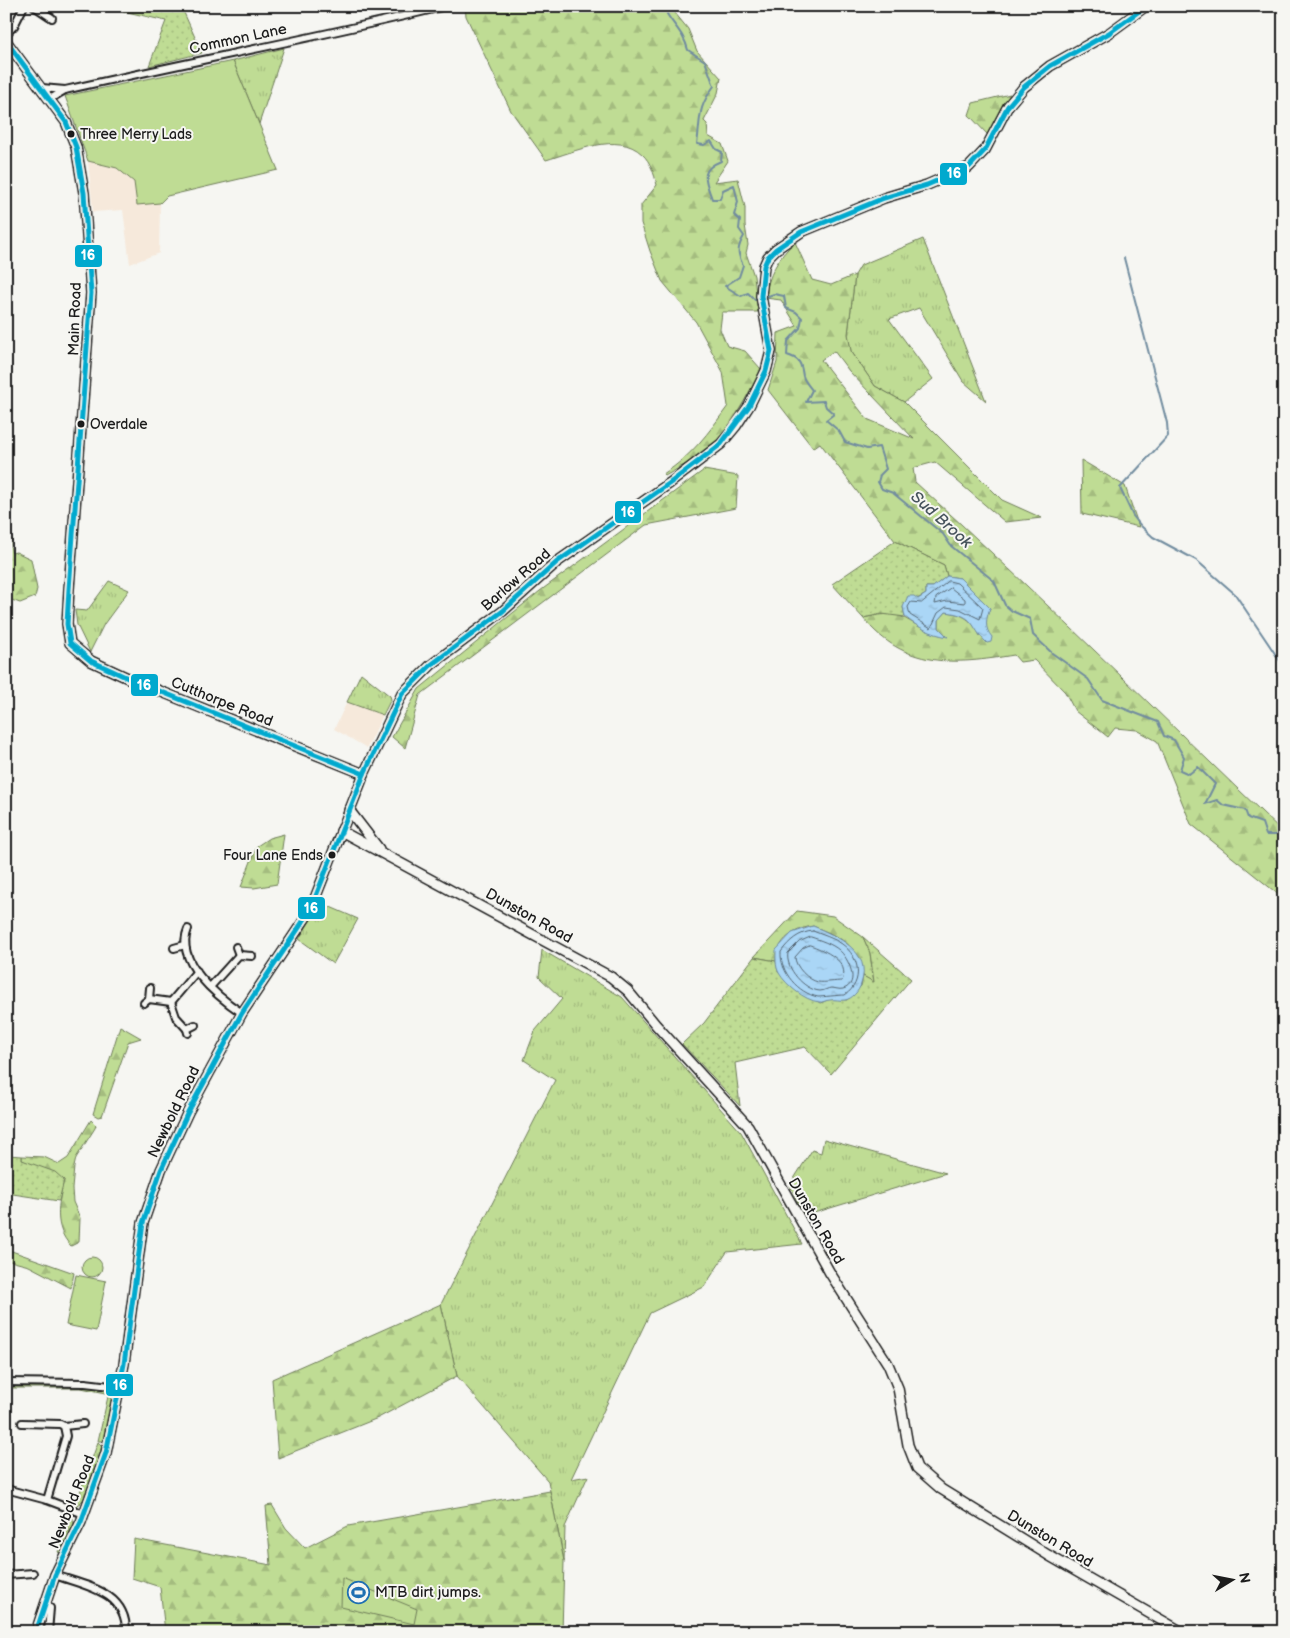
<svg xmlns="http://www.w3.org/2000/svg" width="1290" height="1638" viewBox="0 0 1290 1638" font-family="'Balsamiq Sans',sans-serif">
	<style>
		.built { fill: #f6e9db }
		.grass { fill: url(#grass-tufts); stroke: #6e7c58 }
		.forest { fill: url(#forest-firs); stroke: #6e7c58; fill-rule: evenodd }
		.park { fill: #bfdc94; stroke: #6e7c58 }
		.garden { fill: url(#garden-dots); stroke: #6e7c58 }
		.water { fill: url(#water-ripples); stroke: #718c9f }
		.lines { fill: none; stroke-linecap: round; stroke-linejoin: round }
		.shore { stroke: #556673; stroke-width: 1 }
		.stream { stroke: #718c9f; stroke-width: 2 }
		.street-casing { stroke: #1c1c1c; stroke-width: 10 }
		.secondary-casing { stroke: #1c1c1c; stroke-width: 12 }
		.street { stroke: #f6f6f2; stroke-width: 6 }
		.secondary { stroke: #f6f6f2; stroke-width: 9 }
		.bus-1-casing { stroke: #f6f6f2; stroke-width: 9 }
		.bus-1 { stroke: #00a9ce; stroke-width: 5 }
		.bus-dot { fill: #1c1c1c; stroke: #f6f6f2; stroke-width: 2 }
		.labels { text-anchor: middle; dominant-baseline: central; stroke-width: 4; stroke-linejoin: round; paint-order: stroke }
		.bus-label { font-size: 14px; fill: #1c1c1c; stroke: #f6f6f2; text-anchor: start }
		.street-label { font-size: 15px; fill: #1c1c1c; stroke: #f6f6f2 }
		.poi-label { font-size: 15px; fill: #1c1c1c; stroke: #f6f6f2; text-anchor: start }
		.water-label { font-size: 16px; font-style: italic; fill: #47545d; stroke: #f6f6f2 }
		.line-badge { stroke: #f6f6f2; stroke-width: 2 }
		.badge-label { font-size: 14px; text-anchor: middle; font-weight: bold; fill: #fff }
	</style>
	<defs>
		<pattern id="grass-tufts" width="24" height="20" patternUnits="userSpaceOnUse" patternTransform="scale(1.25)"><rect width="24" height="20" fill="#bfdc94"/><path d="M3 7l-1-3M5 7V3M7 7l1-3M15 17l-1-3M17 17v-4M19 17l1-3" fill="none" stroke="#a4bc7f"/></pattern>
		<pattern id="forest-firs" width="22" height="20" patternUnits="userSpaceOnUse" patternTransform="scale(1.25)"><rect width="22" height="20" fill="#bfdc94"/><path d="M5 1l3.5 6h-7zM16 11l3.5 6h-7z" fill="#a4bc7f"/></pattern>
		<pattern id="garden-dots" width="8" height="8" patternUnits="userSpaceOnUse" patternTransform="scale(1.25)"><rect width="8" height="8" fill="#bfdc94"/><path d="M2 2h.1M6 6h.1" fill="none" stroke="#a4bc7f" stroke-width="1.8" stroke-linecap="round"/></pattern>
		<pattern id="water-ripples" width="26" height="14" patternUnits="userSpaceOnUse" patternTransform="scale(1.25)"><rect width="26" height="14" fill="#aad6f6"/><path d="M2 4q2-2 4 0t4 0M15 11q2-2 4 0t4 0" fill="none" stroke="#92b7d2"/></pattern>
	</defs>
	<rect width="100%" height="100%" fill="#f6f6f2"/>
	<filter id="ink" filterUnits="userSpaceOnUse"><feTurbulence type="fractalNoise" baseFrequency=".02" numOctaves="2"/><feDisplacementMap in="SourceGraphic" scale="10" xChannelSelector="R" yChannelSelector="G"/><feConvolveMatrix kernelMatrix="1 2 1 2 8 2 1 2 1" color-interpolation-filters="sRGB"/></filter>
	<g filter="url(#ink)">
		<!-- built -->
		<g class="built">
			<polygon points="88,161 117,168 134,182 137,205 160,203 159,253 130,264 123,210 93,212"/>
			<polygon points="347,702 383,715 367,748 334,729"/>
		</g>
		<!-- grass -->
		<g class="grass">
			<polygon points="284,48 259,124 233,61"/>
			<polygon points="923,239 986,401 963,381 919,308 889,319 933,379 904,402 875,386 851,351 848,334 855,275 861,265"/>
			<polygon points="109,581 129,590 104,624 90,652 77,625 75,610 87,611"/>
			<polygon points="361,673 390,696 391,699 383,715 347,702"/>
			<polygon points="321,903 358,919 333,964 299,939"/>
			<polygon points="542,950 622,997 741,1132 802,1244 727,1252 704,1287 650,1313 571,1479 588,1476 565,1527 564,1561 548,1481 457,1376 441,1304 555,1080 524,1060 535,1031 562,999 539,977"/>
			<polygon points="824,1139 946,1173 804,1216 790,1185 812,1150 821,1153"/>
			<polygon points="6,1385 77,1385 107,1390 106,1393 81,1388 6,1388"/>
			<polygon points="109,1392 112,1399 104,1441 98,1441"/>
			<path d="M98 1442 102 1446C98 1464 93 1498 75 1506Z"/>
			<polygon points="72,1515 74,1524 60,1553 58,1552"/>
		</g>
		<!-- forest -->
		<g class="forest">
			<path d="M465 6H674L675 13 688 29 697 51 721 78 718 93 704 121 707 124 708 136 722 144 728 161 714 182 738 179 745 207V225L748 245 746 253 754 276 758 312H722L720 329 727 346 745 351 761 369C749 393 736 418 719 438 705 455 684 465 665 476L663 474C691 457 709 432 728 406L723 372 696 322 662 281 650 251 641 223V205L657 185C654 174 651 162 642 154 618 131 574 152 546 160L511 111 466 16Z"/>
			<polygon points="1010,94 988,135 969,115 973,103"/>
			<path d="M795 242 812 280 831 285 855 275 848 334 851 351 875 386 904 402 1002 500 1042 518 1005 522 935 462 913 468 915 482C1041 596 1161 716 1284 833V899L1191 824 1157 741 1137 730 1115 728 1108 737 1075 711 1065 692 1034 660 1020 662 1014 655C954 665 905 669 863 618 877 615 893 611 906 619 920 627 930 634 946 636L939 628V620L946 612C964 614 972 620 980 636L987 632 985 620 990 608 960 578 947 576 944 565 895 541 820 443 813 448 768 390 777 362 778 333 797 326 781 300 765 298C768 276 778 257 795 242ZM834 351 849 371 914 439 867 419 821 360Z"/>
			<polygon points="1081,460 1125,486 1139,527 1082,514"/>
			<polygon points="704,470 738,476 736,508 646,525 420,695 405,748 392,737 419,689 540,591"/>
			<polygon points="6,526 12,539 10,546 12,553 16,552 31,559 37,589 35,597 20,603 9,599 6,607"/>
			<polygon points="284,834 277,884 254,888 241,887 257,846 269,838"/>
			<path d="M797 911 833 916 863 937 870 953 874 983 863 976C858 944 840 937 813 926 794 929 777 940 776 961L754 957Z"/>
			<polygon points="120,1026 141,1038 128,1042 102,1116 98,1117 93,1114"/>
			<path d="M91 1120 96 1125 95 1128 76 1158 74 1167 72 1189 73 1202 80 1218 79 1242 71 1246C53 1227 58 1204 64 1180L22 1160V1156L44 1157 59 1164 68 1158Z"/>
			<polygon points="6,1249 74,1273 71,1288 29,1266 6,1260"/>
			<polygon points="441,1304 457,1376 378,1418 278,1458 272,1379"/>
			<polygon points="550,1491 564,1561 562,1632 165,1632 160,1587 132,1578 134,1539 271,1565 266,1506 272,1505 286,1528 305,1548 348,1526"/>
		</g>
		<!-- park -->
		<g class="park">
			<polygon points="233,61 278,170 167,196 160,203 137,205 134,182 117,168 88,161 65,96"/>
			<circle cx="92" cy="1267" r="10"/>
			<polygon points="76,1275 106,1281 96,1331 66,1325"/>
			<polygon points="342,1578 417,1609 414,1624 341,1607"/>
		</g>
		<!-- garden -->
		<g class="garden">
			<polygon points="127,6 181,6 202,53 149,66 166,21 123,11"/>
			<polygon points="895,541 944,565 947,576 933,587 926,587 926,594 903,607 905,617 882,614 863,618 832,584"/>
			<polygon points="863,937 911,979 831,1074 805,1047 735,1063 740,1106 682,1044 704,1023 754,957 776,961 778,972 820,1003 830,999 847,1000 861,986 863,976 874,982 870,953"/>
			<polygon points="8,1155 22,1156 22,1160 55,1172 64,1180 59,1201 6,1193"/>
		</g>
		<!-- water -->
		<g class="water">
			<path d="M947 576 960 578 990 608C986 619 984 628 992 637L991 642 987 643C969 626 977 616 946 612L939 620V628L948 637C931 634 919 628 905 617L903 607 908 596H914L918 599 926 594V587H933Z"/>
			<path d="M813 926C836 936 873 951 861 984 859 991 852 999 845 1000 840 1001 835 999 830 1000 826 1000 822 1003 819 1002 804 1000 786 985 779 973 775 966 776 957 776 950L792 933Z"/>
		</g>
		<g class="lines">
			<!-- shore -->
			<g class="shore">
				<polygon points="949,581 957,583 983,608 980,619 960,609 946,607 938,613 931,628 910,615 908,607 911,602 921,603"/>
				<polygon points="951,588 965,599 965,603 947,601 935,604 936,598"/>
				<path d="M813 931C822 935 834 938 842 944 860 957 864 982 845 995 839 995 822 997 818 997 798 993 780 972 781 952 789 941 799 932 813 931Z"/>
				<path d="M811 937C820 940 832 944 839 950 848 957 861 984 843 989 839 990 835 988 831 988 828 988 824 991 820 991 804 990 785 968 788 953L799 942Z"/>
				<path d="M810 945C824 950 851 961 842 981 836 981 824 983 818 982 808 980 795 967 795 957L803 948Z"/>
			</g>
			<!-- stream -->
			<g class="stream">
				<path d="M669 6 667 14C675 27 684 34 688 50L705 61 714 86C697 109 701 117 697 144L704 145 711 141 716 149 722 152 721 161C698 170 706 181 712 199H720L723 190 734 185 738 202 734 215 740 220 739 229 744 236C737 248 737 253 743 265L739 277 725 286 741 296 748 293 755 300 758 299"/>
				<polyline points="1124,258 1167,423 1168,436 1120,488 1133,516 1141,526 1153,537 1196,560 1235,594 1284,667"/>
				<path d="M765 297 774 294 784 296 786 308 796 312 802 318 800 328 788 341 787 355C800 359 801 363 803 376 804 381 809 386 812 390L806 402 824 401 826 407 834 414 826 420 839 431 845 442 867 449 879 447 886 469 880 475 878 482 882 489 893 493 943 534 951 546 994 581 1005 605 1012 611 1030 619 1033 635 1052 653 1088 679 1102 700 1158 722 1164 736 1174 740 1184 757 1180 770 1189 774 1198 767 1215 784 1205 804 1217 800 1223 805 1245 810 1248 818 1262 823 1266 835H1283L1284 848"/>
			</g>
			<defs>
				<g id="street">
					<polyline points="34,6 52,18"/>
					<polyline points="6,34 14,26 24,6"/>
					<polyline points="42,88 65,90"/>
					<path d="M50 99 65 90C192 61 320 37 446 6"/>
					<path d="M188 929C174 962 218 997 242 1013"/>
					<polyline points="236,947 239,955"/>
					<polyline points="174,948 185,945"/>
					<polyline points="211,986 239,955 252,956"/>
					<polyline points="149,999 171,1002 197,971"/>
					<polyline points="171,1002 176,1017 187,1029"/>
					<polyline points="144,1003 149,999 150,988"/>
					<polyline points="188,1033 187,1029 195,1025"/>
					<polyline points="6,1382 85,1383 119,1387"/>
					<polyline points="22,1423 60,1424 64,1426 83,1424"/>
					<polyline points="6,1489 47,1500 84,1514"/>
					<polyline points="6,1500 9,1489"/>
					<polyline points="47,1500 66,1436 64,1426"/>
					<polyline points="6,1575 33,1573"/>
					<path d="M55 1575C85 1586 127 1591 126 1632"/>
					<polyline points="48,1632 50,1608"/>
				</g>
				<g id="secondary">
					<polyline points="6,41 66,122 76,147 84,193 91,293 69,589 67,624 70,643 91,661 130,679 364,774"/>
					<polyline points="349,810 379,849"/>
					<polyline points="341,831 611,977 628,991 656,1025 748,1126 830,1273 888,1364 898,1388 908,1445 917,1468 941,1489 1048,1555 1182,1632"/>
					<polyline points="36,1632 55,1575 81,1522 106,1453 124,1364 143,1223 161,1170 188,1112 242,1013 310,911 364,774 402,694 431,665 503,611 557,562 670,483 721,444 736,426 749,406 766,371 771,351 761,296 764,266 768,257 776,249 801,232 884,198 927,185 969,167 985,150 1008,106 1024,87 1050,66 1109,33 1146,6"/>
				</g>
			</defs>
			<!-- street casing -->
			<use href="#street" class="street-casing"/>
			<!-- secondary casing -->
			<use href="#secondary" class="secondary-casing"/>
			<!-- street -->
			<use href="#street" class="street"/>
			<!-- secondary -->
			<use href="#secondary" class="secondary"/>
			<defs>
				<g id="bus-1">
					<polyline points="6,41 66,122 76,147 84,193 91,293 69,589 67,624 70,643 91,661 130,679 364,774"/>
					<polyline points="36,1632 55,1575 81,1522 106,1453 124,1364 143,1223 161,1170 188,1112 242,1013 310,911 364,774 402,694 431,665 503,611 557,562 670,483 721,444 749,406 766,371 771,351 761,296 764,266 768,257 776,249 801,232 884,198 927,185 969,167 985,150 1008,106 1024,87 1050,66 1109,33 1146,6"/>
				</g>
			</defs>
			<!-- bus-1 casing -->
			<use href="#bus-1" class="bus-1-casing"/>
			<!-- bus-1 -->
			<use href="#bus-1" class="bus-1"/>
		</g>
	</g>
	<!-- icons -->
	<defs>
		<symbol id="stadium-ring" viewBox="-11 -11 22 22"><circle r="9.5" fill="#f6f6f2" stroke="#1f6fb2" stroke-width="1.5"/><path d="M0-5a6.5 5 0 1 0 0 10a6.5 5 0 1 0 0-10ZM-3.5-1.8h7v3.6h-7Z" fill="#1f6fb2"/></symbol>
	</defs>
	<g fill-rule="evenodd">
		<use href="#stadium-ring" x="346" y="1580" width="25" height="25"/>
	</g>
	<!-- markers -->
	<g class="bus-dot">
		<circle cx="71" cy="134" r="4.5"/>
		<circle cx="81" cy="424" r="4.5"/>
		<circle cx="332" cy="855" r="4.5"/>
	</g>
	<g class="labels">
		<!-- bus labels -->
		<g class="bus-label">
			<text x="80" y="134">Three Merry Lads</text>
			<text x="90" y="424">Overdale</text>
			<text x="323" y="855" text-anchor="end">Four Lane Ends</text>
		</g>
		<!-- street labels -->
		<g class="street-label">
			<text transform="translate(238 39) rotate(-12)">Common Lane</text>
			<text transform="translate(75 319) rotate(-88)">Main Road</text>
			<text transform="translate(516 580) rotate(-41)">Barlow Road</text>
			<text transform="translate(222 702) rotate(22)">Cutthorpe Road</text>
			<text transform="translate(529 916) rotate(29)">Dunston Road</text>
			<text transform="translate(174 1112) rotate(-64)">Newbold Road</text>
			<text transform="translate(816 1221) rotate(60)">Dunston Road</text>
			<text transform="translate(72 1502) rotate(-68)">Newbold Road</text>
			<text transform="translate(1050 1539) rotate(31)">Dunston Road</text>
		</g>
		<!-- poi labels -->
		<g class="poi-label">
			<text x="375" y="1592">MTB dirt jumps.</text>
		</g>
		<!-- water labels -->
		<g class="water-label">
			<text transform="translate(941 520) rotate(42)">Sud Brook</text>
		</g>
	</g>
	<g class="line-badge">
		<rect x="939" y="162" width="29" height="24" rx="5" fill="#00a9ce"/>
		<rect x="74" y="244" width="29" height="24" rx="5" fill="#00a9ce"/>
		<rect x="614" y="500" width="28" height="24" rx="5" fill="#00a9ce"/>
		<rect x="130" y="673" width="29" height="24" rx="5" fill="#00a9ce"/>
		<rect x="297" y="896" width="29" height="24" rx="5" fill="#00a9ce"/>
		<rect x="105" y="1373" width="29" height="24" rx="5" fill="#00a9ce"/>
	</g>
	<g class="badge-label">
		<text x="954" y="178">16</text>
		<text x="88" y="260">16</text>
		<text x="628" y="517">16</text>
		<text x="144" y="690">16</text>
		<text x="311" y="913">16</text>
		<text x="120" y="1390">16</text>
	</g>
	<!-- margin -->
	<rect width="1290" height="1638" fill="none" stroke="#f6f6f2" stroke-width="25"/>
	<rect x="12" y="12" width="1265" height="1613" fill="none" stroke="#1c1c1c" stroke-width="2" filter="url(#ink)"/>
	<!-- north arrow -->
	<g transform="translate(1232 1580) rotate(80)" stroke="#f6f6f2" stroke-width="4" paint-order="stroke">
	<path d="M0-4L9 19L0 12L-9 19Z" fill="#1c1c1c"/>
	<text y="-8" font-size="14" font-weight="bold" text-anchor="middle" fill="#1c1c1c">N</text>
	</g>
</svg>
